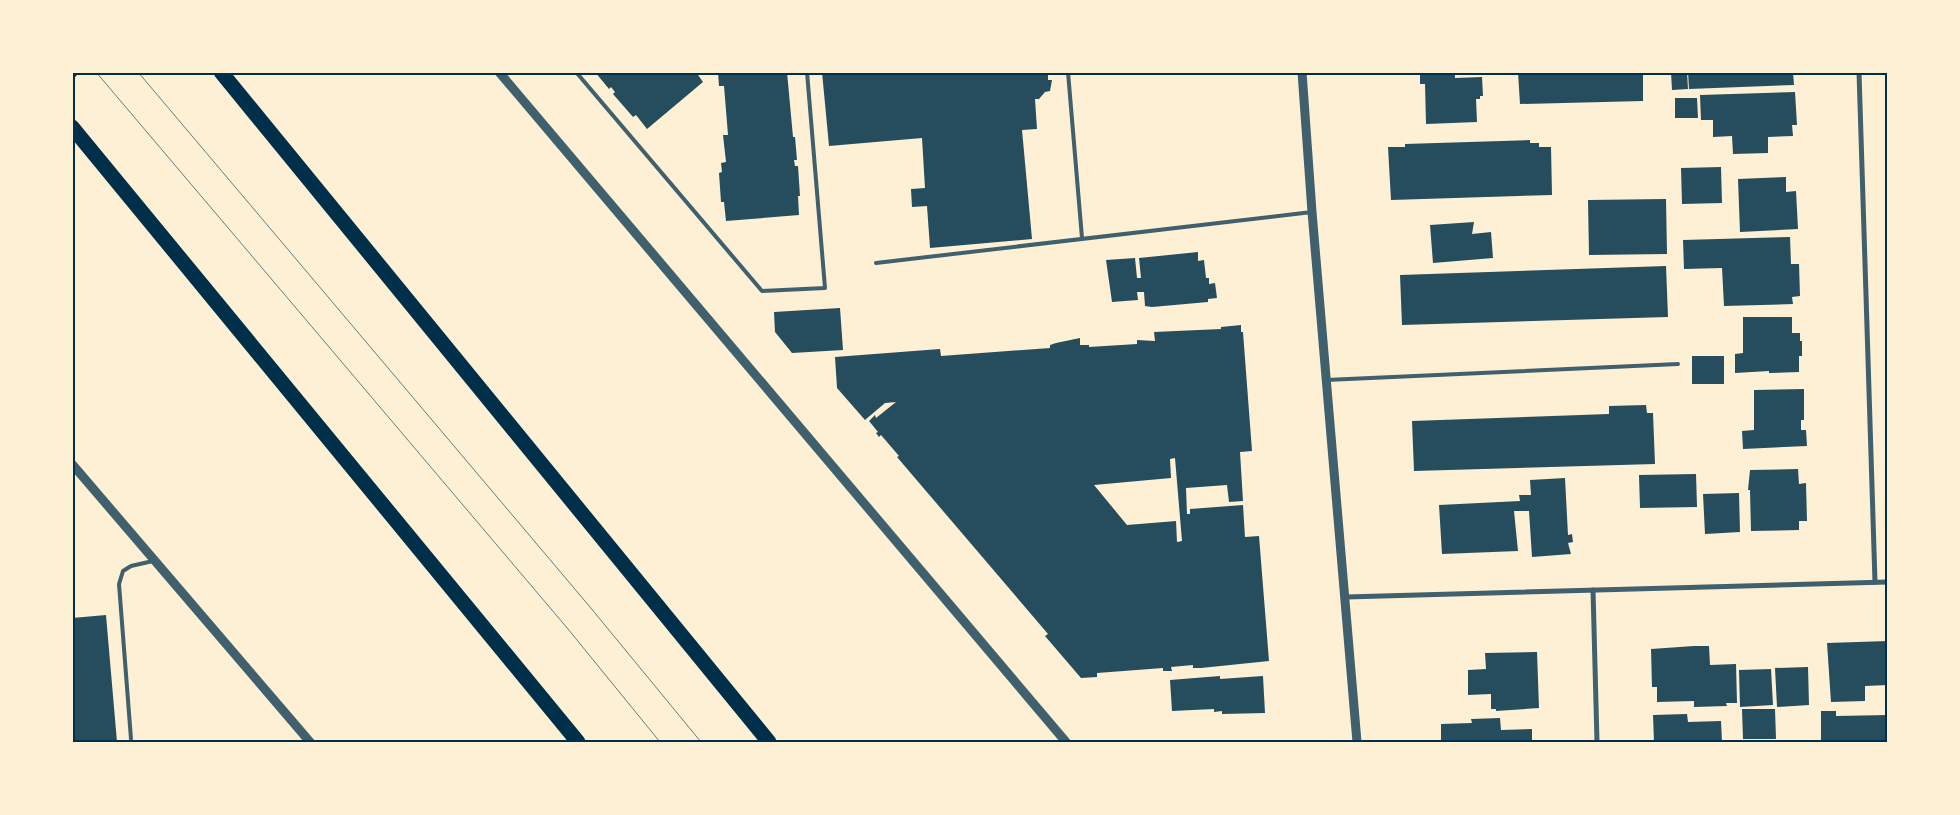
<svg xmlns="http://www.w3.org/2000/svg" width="1960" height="815" viewBox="0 0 1960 815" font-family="Raleway,sans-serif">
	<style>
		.building { fill: #264d5e; fill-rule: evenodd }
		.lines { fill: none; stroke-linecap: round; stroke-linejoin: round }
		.service { stroke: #3f606c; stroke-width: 4 }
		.minor { stroke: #3f606c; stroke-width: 5 }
		.tertiary { stroke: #3f606c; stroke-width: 9 }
		.secondary { stroke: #003049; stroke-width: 10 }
		.motorway { stroke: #003049; stroke-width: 15 }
		.tram { stroke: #657d81; stroke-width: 1 }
		.neatline { fill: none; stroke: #003049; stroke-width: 2 }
	</style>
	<rect width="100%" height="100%" fill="#fdf0d5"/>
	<!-- building -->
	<g class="building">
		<polygon points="595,72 696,72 703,82 647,129 636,115 633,117 613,94 615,92 611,87 609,89"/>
		<polygon points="718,72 787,72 793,137 795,137 797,160 794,160 795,166 798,166 800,196 798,196 799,215 726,221 724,202 721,202 719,173 722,172 721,163 726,162 723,135 728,135 724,86 719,86"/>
		<polygon points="822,72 1048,72 1048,80 1052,80 1050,91 1045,92 1039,99 1035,99 1037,129 1022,130 1032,239 930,248 927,206 912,207 911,189 925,188 922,138 829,146"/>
		<polygon points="1420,72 1455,72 1455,78 1482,77 1483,96 1480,96 1480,99 1476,99 1477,122 1426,124 1425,84 1420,84"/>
		<polygon points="1518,72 1643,72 1643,101 1520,104"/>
		<polygon points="1671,72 1687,72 1688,89 1672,90"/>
		<polygon points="1688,72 1793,72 1794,85 1689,89"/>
		<polygon points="1795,92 1797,125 1792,125 1793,136 1768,137 1768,153 1733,154 1732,136 1713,137 1713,120 1701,120 1700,95"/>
		<polygon points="1675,98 1697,98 1698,118 1675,118"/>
		<polygon points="1530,140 1530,143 1539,143 1539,147 1551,147 1552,195 1391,200 1388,147 1405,147 1405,144"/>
		<polygon points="1721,167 1722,203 1682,204 1681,168"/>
		<polygon points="1786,177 1786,192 1796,191 1798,229 1740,232 1738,179"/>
		<polygon points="1666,199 1667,254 1589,255 1588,200"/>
		<polygon points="1474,222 1472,234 1491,232 1493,258 1433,263 1430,225"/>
		<polygon points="1790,237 1791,264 1799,264 1800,296 1792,297 1793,304 1724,306 1722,268 1684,269 1683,240"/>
		<polygon points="1198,252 1198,261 1204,260 1206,278 1209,278 1209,284 1215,283 1217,298 1208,299 1208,302 1152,307 1145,306 1144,292 1137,292 1138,300 1112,302 1106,260 1135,258 1137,278 1141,278 1139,258"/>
		<polygon points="1666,266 1668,317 1402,325 1400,275"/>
		<polygon points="840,308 843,350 792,353 775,332 774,312"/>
		<polygon points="1743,317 1792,317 1792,333 1800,333 1800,341 1802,341 1802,356 1799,356 1799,372 1769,373 1769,371 1735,373 1735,354 1743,353"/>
		<path d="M1241 325V332H1243L1252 451 1240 452 1243 501 1229 502 1227 485 1186 488 1187 514H1190V509L1243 505 1245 537 1259 536 1269 661 1201 668H1193V665L1171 667 1172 671H1163V668L1097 673V677L1081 678 1045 636 1048 634 897 457 899 456 881 435 879 437 876 433 878 432 869 421 875 415 876 418 896 402 885 403 865 420 837 388 835 357 940 349 941 356 1050 348V345L1056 343 1080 338V345H1089V347L1137 344V340L1155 341 1154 332 1221 329V327ZM1175 458 1182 541 1177 542 1176 521 1127 525 1094 485 1171 478 1170 459Z"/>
		<rect x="1692" y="356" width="32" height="28"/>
		<polygon points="1804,389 1804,420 1801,420 1801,430 1806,430 1807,446 1743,449 1742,431 1754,430 1754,390"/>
		<polygon points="1646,405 1647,413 1653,413 1655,464 1414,471 1412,421 1609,414 1609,406"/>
		<polygon points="1798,469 1799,484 1806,483 1807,521 1799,521 1799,530 1751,531 1750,490 1748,490 1750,470"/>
		<polygon points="1696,474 1697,507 1640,508 1639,475"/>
		<polygon points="1565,478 1568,535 1572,534 1573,542 1568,543 1571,554 1532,557 1529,511 1514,511 1518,551 1442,554 1439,505 1520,501 1519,495 1531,495 1530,480"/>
		<polygon points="1739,493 1740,532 1705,534 1703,494"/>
		<polygon points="106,615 117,742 72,742 72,618"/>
		<polygon points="1888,641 1888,685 1865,686 1865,701 1831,702 1827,643"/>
		<polygon points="1694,646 1709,646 1710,665 1736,664 1737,703 1726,703 1727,706 1694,707 1694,701 1657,702 1657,687 1652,687 1651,649"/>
		<polygon points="1537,652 1539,708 1496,711 1496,709 1491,709 1491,694 1468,695 1468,670 1486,669 1485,653"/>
		<polygon points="1808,667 1809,705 1777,707 1775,668"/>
		<polygon points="1771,669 1773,705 1740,707 1739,670"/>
		<polygon points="1220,676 1220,679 1263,676 1265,713 1222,714 1222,711 1214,712 1214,709 1172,711 1170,680"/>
		<polygon points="1742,709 1775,709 1776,739 1743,739"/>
		<polygon points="1821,711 1836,711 1836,716 1888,715 1888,742 1821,742"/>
		<polygon points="1687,714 1688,722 1721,721 1722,742 1654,742 1653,715"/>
		<polygon points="1500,718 1501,730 1532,729 1532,742 1441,742 1441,724 1472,723 1471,719"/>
	</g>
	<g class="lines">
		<!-- service -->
		<g class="service">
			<polyline points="576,72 762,291 825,288 807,72"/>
			<polyline points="1068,72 1082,238"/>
			<polyline points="876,263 1312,212"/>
			<polyline points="1326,380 1678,364"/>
			<polyline points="131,739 119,584 123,571 131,566 153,561"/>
		</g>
		<!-- minor -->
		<g class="minor">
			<polyline points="1859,72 1875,582"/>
			<polyline points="1593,590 1597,742"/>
			<polyline points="1346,597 1888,582"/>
		</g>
		<!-- tertiary -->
		<g class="tertiary">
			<polyline points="499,72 1066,742"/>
			<polyline points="1302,72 1312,212 1357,742"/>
			<polyline points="72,464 310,742"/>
		</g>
		<!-- secondary -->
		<polyline class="secondary" points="72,73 73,72"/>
		<!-- motorway -->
		<g class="motorway">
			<polyline points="221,72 769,742"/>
			<polyline points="72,127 578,742"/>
		</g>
		<!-- tram -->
		<g class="tram">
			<polyline points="96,72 568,629 660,742"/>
			<polyline points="138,72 590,607 701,742"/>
		</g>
	</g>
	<!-- border -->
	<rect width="1960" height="815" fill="none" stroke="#fdf0d5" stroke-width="148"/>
	<rect x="74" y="74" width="1812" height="667" class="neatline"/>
</svg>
